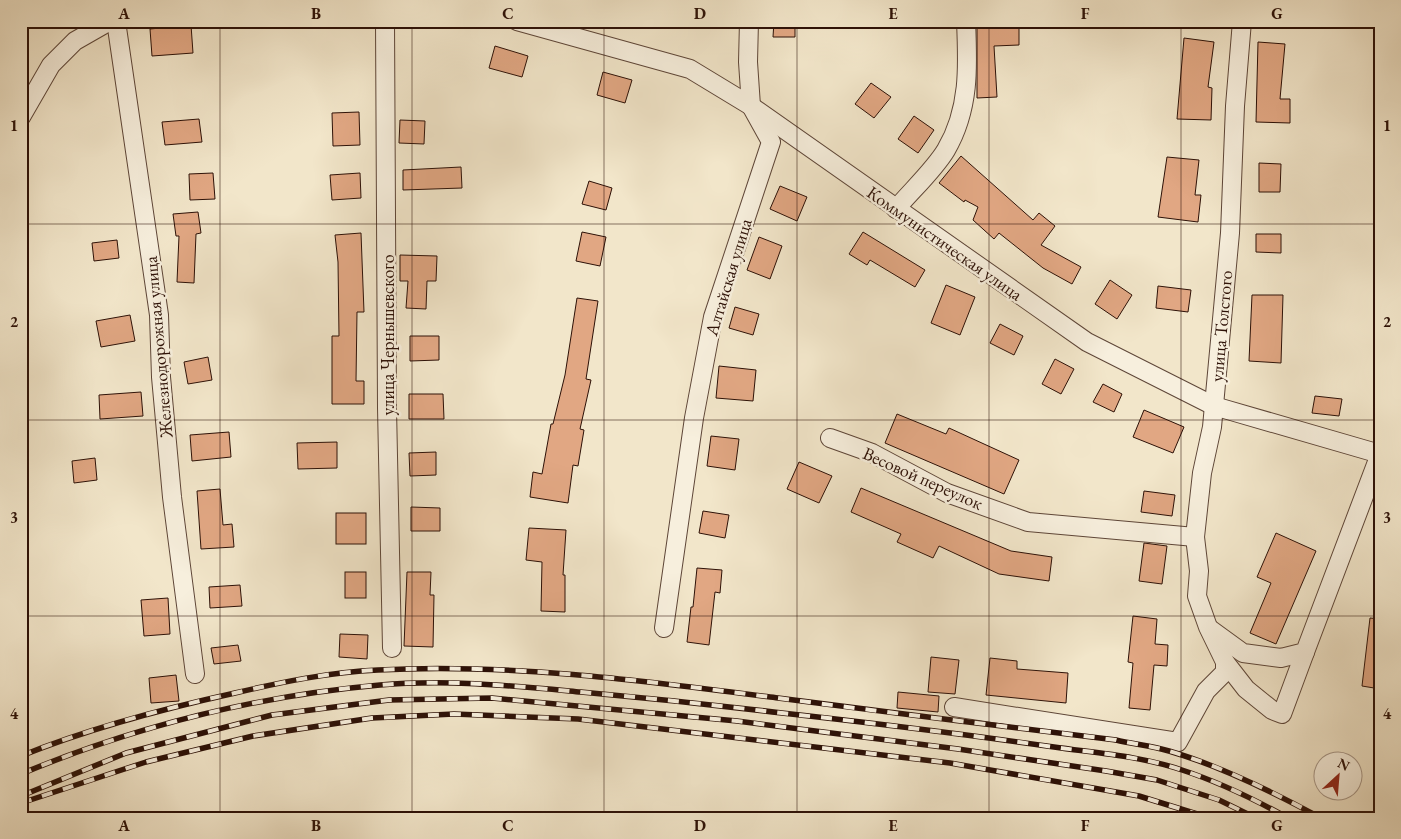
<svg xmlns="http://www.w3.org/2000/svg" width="1401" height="839" viewBox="0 0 1401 839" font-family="'EB Garamond',serif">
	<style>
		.building { fill: #e1a783; stroke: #2d1107 }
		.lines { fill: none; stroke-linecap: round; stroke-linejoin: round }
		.minor-casing { stroke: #5e4638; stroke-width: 20 }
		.minor { stroke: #f7efdd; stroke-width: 18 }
		.rail-casing { stroke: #2d1107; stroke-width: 5.5 }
		.rail { stroke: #f7efdd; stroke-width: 4; stroke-dasharray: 11; stroke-linecap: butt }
		.grid { fill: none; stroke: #2d1107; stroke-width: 1; stroke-opacity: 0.55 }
		.labels { text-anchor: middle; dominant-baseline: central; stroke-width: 5; stroke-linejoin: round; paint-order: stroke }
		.street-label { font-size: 18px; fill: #2d1107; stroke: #f7efdd }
		.neatline { fill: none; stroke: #2d1107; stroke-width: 2 }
		.grid-label { font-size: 16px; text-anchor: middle; font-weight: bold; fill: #2d1107 }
	</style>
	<rect width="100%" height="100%" fill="#f2e6ca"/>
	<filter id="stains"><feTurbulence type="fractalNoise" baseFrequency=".004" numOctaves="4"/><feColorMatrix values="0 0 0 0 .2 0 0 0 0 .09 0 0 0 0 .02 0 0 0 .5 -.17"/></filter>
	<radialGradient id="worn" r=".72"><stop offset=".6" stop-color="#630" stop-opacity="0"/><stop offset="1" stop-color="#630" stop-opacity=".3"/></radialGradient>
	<!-- building -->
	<g class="building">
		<polygon points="774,21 795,21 795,37 773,37"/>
		<polygon points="1019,23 1019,45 994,46 997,97 977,98 977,25"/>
		<polygon points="191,25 193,53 152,56 150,29"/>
		<polygon points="1184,38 1214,42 1208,87 1212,88 1211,120 1177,119"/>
		<polygon points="1258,42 1285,44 1280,99 1290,99 1290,123 1256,122"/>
		<polygon points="495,46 528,56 522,77 489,68"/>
		<polygon points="603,72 632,80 625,103 597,95"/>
		<polygon points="871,83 891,97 874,118 855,104"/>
		<polygon points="359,112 360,145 333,146 332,113"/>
		<polygon points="914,116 934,130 918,153 898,139"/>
		<polygon points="199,119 202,142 165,145 162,122"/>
		<polygon points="400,120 425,121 424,144 399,143"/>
		<polygon points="961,156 1033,220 1039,213 1055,226 1041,245 1081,267 1072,284 1043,268 999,233 994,239 973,220 978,207 965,200 964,202 939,183"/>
		<polygon points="1167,157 1199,160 1195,195 1201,195 1198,222 1158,217"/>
		<polygon points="1259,163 1281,164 1280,192 1259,192"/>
		<polygon points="461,167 462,188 403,190 403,170"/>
		<polygon points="213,173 215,199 190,200 189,174"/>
		<polygon points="360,173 361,198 332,200 330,175"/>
		<polygon points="589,181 612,188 606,210 582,204"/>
		<polygon points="780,186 807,197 797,221 770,209"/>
		<polygon points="198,212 201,233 196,234 194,283 177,282 179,236 176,236 173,214"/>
		<polygon points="582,232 606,237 600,266 576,261"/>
		<polygon points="863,232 925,270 915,287 870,260 867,265 849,254"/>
		<polygon points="361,233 364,312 357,312 356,381 364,381 364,404 332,404 332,336 339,336 338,262 335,235"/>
		<polygon points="1256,234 1281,234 1281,253 1256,252"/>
		<polygon points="759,237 782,246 770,279 747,270"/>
		<polygon points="117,240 119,258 94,261 92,243"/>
		<polygon points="400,255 437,256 436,281 427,281 426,309 406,308 408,281 400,281"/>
		<polygon points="1110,280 1132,295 1117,319 1095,304"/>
		<polygon points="946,285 975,297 960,335 931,323"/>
		<polygon points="1158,286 1191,290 1188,312 1156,308"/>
		<polygon points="1252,295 1283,295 1281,363 1249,361"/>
		<polygon points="577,298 598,301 586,379 591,380 580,429 584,430 578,466 573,465 568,503 530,497 533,472 542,474 551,424 553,424 565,375"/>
		<polygon points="735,307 759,314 753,335 729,328"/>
		<polygon points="130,315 135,341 101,347 96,321"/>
		<polygon points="1000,324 1023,336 1014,355 990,343"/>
		<polygon points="410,336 439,336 439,360 410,361"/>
		<polygon points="208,357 212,380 188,384 184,362"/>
		<polygon points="1055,359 1074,369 1061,394 1042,384"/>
		<polygon points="719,366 756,370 753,401 716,398"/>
		<polygon points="1103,384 1122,394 1114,412 1093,402"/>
		<polygon points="141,392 143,416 100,419 99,395"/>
		<polygon points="409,394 443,394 444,419 409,419"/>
		<polygon points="1315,396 1342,399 1339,416 1312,413"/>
		<polygon points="1144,410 1184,427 1173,453 1133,437"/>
		<polygon points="897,414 946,434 949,428 1019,460 1004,494 885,443"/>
		<polygon points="229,432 231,457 192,461 190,435"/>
		<polygon points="711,436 739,439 735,470 707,466"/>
		<polygon points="337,442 337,468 298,469 297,443"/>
		<polygon points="436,452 436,475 410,476 409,453"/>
		<polygon points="95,458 97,480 74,483 72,461"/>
		<polygon points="799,462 832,476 819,503 787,489"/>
		<polygon points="861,488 1011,551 1052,557 1049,581 999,574 939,546 933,558 897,542 901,534 851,512"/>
		<polygon points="220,489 223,525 232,524 234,547 201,549 197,491"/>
		<polygon points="1144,491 1175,495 1172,516 1141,512"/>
		<polygon points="411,507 440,508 440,531 411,531"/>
		<polygon points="703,511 729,515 725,538 699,533"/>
		<rect x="336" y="513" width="30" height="31"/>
		<polygon points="529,528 566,530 563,575 565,575 565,612 541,611 542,562 526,560"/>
		<polygon points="1276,533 1316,551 1276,644 1250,633 1271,583 1257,577"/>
		<polygon points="1144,543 1167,546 1162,584 1139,581"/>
		<polygon points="697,568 722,570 720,593 715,592 709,645 687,642 691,607 693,607"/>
		<rect x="345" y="572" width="21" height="26"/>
		<polygon points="407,572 431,572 430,595 434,595 433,647 404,646"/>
		<polygon points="240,585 242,606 210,608 209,587"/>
		<polygon points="168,598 170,634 144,636 141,600"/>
		<polygon points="1133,616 1157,619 1155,644 1168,645 1167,666 1154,665 1150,710 1129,708 1133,663 1128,662"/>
		<polygon points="1370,618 1380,619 1380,689 1362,686"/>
		<polygon points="340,634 368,635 367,659 339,657"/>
		<polygon points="238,645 241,661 214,664 211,648"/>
		<polygon points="931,657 959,660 955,694 928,692"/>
		<polygon points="990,658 1017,661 1017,669 1068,673 1066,703 986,695"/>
		<polygon points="176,675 179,701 151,703 149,678"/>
		<polygon points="898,692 939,696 938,712 897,708"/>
	</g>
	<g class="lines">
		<defs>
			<g id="minor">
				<polyline points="116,21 159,315 161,377 172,497 195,674"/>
				<polyline points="385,21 387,408 392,648"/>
				<polyline points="517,21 690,69 751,106 1087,342 1214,406 1380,454"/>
				<polyline points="1242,21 1235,106 1230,233 1212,427 1202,473 1195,537 1199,571 1197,596 1208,627 1225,662 1246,689 1272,710 1282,714 1305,652"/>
				<polyline points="21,117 51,65 75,41 110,21"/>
				<path d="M896 209C911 191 934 170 946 150 970 109 968 66 966 21"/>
				<polyline points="830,438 872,453 947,493 1028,522 1195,537"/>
				<polyline points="664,628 694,418 713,317 771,142 751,106 748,62 749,21"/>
				<polyline points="1210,629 1243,653 1281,658 1305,652 1380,454"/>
				<polyline points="954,707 1178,742 1206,691 1225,672 1225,662"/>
			</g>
		</defs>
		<!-- minor casing -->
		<use href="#minor" class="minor-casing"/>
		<!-- minor -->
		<use href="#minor" class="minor"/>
		<defs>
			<g id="rail">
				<path d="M21 756C90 728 162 709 235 693 282 682 330 672 378 670 512 663 646 681 778 698 891 713 1003 726 1116 740 1133 744 1152 746 1169 751 1221 766 1273 792 1321 818"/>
				<path d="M21 774C136 726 256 696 380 685 447 679 515 686 581 692 648 698 715 705 782 713 873 723 963 734 1054 747 1096 753 1141 756 1182 770 1219 782 1254 799 1288 818"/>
				<polyline points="21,796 126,753 272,715 389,700 492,698 737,721 958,749 1106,771 1157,780 1219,800 1256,818"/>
				<polyline points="21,803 146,762 253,736 372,718 454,714 578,719 950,763 1139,796 1210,818"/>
			</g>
		</defs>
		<!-- rail casing -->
		<use href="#rail" class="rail-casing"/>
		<!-- rail -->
		<use href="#rail" class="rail"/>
	</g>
	<!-- grid -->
	<path class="grid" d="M220 21V818M412 21V818M604 21V818M797 21V818M989 21V818M1181 21V818M21 224H1380M21 420H1380M21 616H1380"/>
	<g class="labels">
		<!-- street labels -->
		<g class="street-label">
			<text transform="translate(945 243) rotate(35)">Коммунистическая улица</text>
			<text transform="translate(728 277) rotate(-73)">Алтайская улица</text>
			<text transform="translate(1221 326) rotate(-85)">улица Толстого</text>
			<text transform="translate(387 335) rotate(-90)">улица Чернышевского</text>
			<text transform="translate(158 347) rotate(-95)">Железнодорожная улица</text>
			<text transform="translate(923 478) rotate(24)">Весовой переулок</text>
		</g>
	</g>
	<!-- margin -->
	<rect width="1401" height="839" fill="none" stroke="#f2e6ca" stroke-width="55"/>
	<!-- north arrow -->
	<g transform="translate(1338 776) rotate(26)"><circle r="24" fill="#f7efdd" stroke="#a69687"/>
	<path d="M0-4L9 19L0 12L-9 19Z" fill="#8f2418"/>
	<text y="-8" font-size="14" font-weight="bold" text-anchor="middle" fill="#2d1107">N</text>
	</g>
	<rect x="28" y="28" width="1346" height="784" class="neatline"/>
	<g class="grid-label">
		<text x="124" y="19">A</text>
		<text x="316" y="19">B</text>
		<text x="508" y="19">C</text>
		<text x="700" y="19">D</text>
		<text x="893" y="19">E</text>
		<text x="1085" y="19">F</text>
		<text x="1277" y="19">G</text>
		<text x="14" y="131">1</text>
		<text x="1387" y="131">1</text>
		<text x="14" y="327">2</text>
		<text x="1387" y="327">2</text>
		<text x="14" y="523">3</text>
		<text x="1387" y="523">3</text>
		<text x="14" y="719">4</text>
		<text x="1387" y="719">4</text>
		<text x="124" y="831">A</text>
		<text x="316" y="831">B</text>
		<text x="508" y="831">C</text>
		<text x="700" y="831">D</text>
		<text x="893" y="831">E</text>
		<text x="1085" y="831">F</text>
		<text x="1277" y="831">G</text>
	</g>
	<rect width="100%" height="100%" filter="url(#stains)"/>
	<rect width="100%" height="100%" fill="url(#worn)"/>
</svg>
